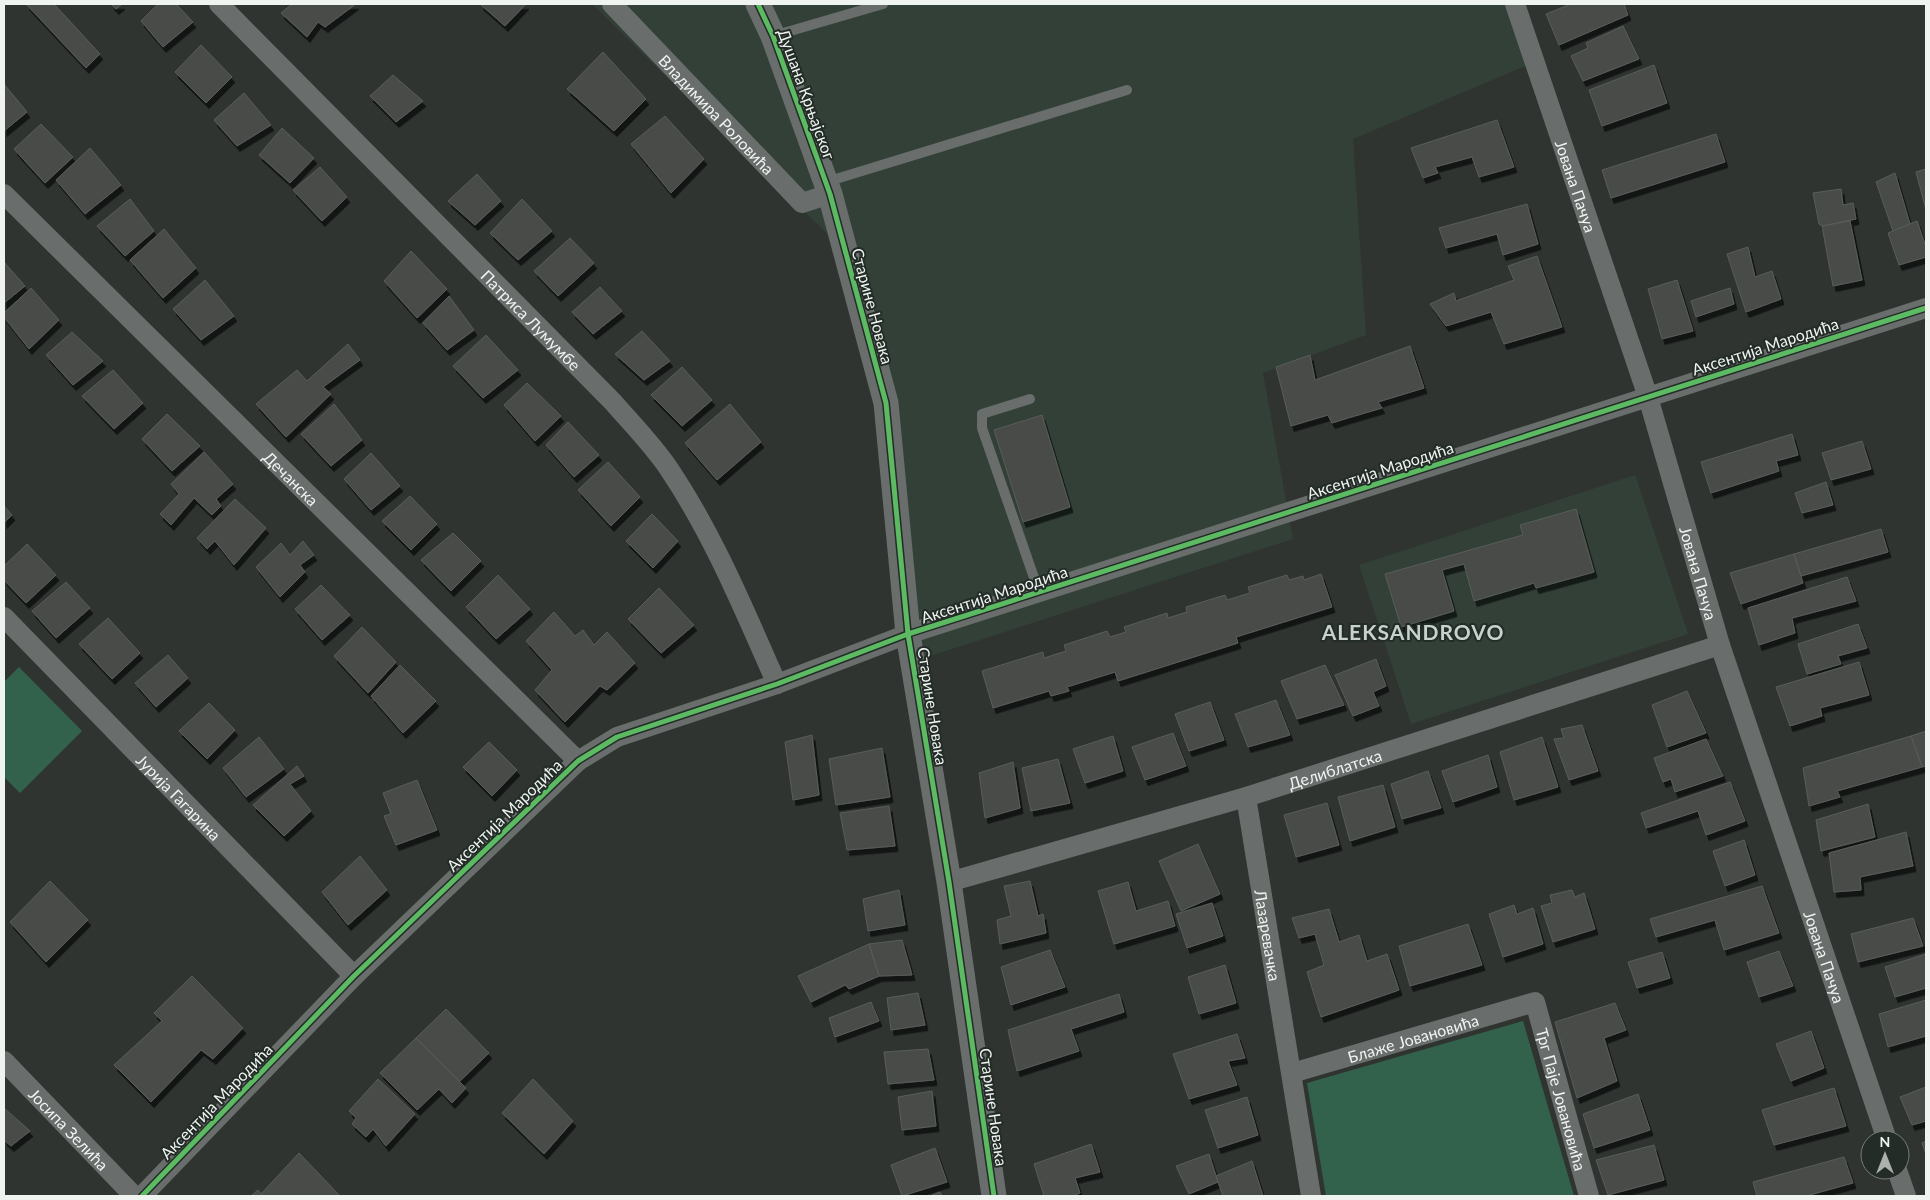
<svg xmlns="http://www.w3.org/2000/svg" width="1930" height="1200" viewBox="0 0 1930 1200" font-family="Lato,sans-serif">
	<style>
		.built { fill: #324038 }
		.green { fill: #32624b }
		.building { fill: #484c49; stroke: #585d5a; filter: url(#shadow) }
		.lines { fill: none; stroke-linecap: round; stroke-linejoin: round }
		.service { stroke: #696d6b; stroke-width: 10 }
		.minor { stroke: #696d6b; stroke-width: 20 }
		.tertiary { stroke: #696d6b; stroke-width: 25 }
		.cycleway-casing { stroke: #232c27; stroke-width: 8 }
		.cycleway { stroke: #5cba63; stroke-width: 5 }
		.labels { text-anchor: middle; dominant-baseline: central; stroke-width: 4; stroke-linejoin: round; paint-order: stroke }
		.street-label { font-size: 16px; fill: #eff4f1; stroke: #232c27 }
		.district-label { font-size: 21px; font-weight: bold; letter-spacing: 1px; fill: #c7d2cc; stroke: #232c27 }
	</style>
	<defs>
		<filter id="shadow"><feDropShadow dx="3" dy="5.5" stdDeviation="0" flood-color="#0009"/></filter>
	</defs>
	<rect width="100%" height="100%" fill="#2f3431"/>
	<!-- built -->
	<g class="built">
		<polygon points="592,4 1515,4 1535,62 1353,139 1366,335 1263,373 1293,539 924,658 854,260"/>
		<polygon points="1635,475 1688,634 1411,724 1359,565"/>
	</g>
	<!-- green -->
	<g class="green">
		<polygon points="19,667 82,731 20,793 4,777 4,682"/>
		<polygon points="1523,1021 1574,1196 1326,1196 1307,1083"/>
	</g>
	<!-- building -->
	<g class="building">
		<polygon points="26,4 54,4 100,54 86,68"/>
		<polygon points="111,4 122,4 116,9"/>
		<polygon points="158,4 176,4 193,22 163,47 141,21"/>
		<polygon points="292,4 356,4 325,27 318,22 307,37 281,13"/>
		<polygon points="480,4 526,4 505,26"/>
		<polygon points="1571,4 1624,4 1628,15 1559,45 1546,14"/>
		<polygon points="1623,26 1639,59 1583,81 1571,56 1588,48 1586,43"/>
		<polygon points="201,45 232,77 206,103 175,72"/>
		<polygon points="603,52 646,99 614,131 567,89"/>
		<polygon points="1654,65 1667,103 1602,126 1589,90"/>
		<polygon points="393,75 423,101 396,122 370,96"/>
		<polygon points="4,84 27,112 4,131"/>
		<polygon points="244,93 271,125 237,146 214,120"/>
		<polygon points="665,116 704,159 671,193 631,144"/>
		<polygon points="1497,120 1514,167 1479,177 1472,157 1435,167 1438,173 1423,178 1411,148"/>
		<polygon points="41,124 73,157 45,183 14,149"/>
		<polygon points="282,128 314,158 290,183 259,155"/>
		<polygon points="1716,134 1725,162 1611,198 1602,170"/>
		<polygon points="90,148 121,185 85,214 56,180"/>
		<polygon points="320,167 347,197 322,221 293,190"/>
		<polygon points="1926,169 1926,210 1916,172"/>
		<polygon points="1895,173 1910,224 1893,231 1876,182"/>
		<polygon points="477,174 501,201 475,225 448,201"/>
		<polygon points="1841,189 1843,205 1853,203 1856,219 1822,226 1819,224 1813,193"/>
		<polygon points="130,199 154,231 125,256 97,226"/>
		<polygon points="522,199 552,231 518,260 490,233"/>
		<polygon points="1527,204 1538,244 1503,255 1497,234 1446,248 1439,228"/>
		<polygon points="1850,221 1862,280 1833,286 1822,226"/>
		<polygon points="1917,221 1926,247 1926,257 1899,265 1888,233"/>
		<polygon points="164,229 196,268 163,298 130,260"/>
		<polygon points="570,238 594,263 558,296 534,271"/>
		<polygon points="1748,247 1755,277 1772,271 1781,299 1746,312 1727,254"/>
		<polygon points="411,251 447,289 417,318 384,281"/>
		<polygon points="1537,256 1562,327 1504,344 1491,312 1446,326 1430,304 1454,293 1456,301 1514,280 1508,266"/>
		<polygon points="4,262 25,286 4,303"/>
		<polygon points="205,280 234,316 201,340 173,309"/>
		<polygon points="1677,280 1693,331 1662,339 1648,289"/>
		<polygon points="600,287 622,311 593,334 572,312"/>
		<polygon points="31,288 59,320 29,349 4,317 4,313"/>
		<polygon points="1730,288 1734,304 1696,317 1691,301"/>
		<polygon points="449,296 474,330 447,350 423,323"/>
		<polygon points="642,331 670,361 644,380 615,354"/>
		<polygon points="72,332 103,361 73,385 46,355"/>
		<polygon points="486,335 518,370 483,398 453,366"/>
		<polygon points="348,344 360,360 323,387 331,394 286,437 256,404 297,370 307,381"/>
		<polygon points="1410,346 1424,388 1378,402 1382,408 1348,418 1332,423 1328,415 1291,426 1276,367 1310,355 1315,380"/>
		<polygon points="682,367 712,400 682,426 651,395"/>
		<polygon points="113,370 143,403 114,429 82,396"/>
		<polygon points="527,383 561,416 535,441 504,405"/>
		<polygon points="334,404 362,440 331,466 301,434"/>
		<polygon points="730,404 761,442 717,480 685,443"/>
		<polygon points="167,414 200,446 172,471 142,439"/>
		<polygon points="1042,415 1070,507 1023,522 994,430"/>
		<polygon points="568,422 599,455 574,477 546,445"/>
		<polygon points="1792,434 1798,455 1776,461 1779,471 1711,493 1701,462"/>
		<polygon points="1862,441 1871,469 1831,480 1822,453"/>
		<polygon points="204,452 233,484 216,499 221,506 212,515 194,498 171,525 160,514 179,494 171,484"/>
		<polygon points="371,453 400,486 371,510 344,479"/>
		<polygon points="608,462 640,497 611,526 578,490"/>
		<polygon points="1826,482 1833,505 1802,513 1795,493"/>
		<polygon points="410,496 437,524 411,550 382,521"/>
		<polygon points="235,499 266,528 234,565 215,541 207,549 197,538"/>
		<polygon points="4,506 12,515 4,523"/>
		<polygon points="1576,509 1594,572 1536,588 1534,583 1474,601 1464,564 1442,570 1454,611 1401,627 1385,574 1523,535 1520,525"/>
		<polygon points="652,514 678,541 653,568 626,541"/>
		<polygon points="1881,529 1888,552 1801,576 1794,554"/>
		<polygon points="453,533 481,561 451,591 421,560"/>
		<polygon points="303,541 314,555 300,565 305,572 280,597 256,567 281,543 290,555"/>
		<polygon points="27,544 56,575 26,603 4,580 4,566"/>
		<polygon points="1794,554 1803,583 1741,604 1730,573"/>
		<polygon points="1321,574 1332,607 1236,637 1238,643 1118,681 1115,672 1067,687 1069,691 1051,696 1049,691 993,708 982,671 1043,652 1044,658 1066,651 1064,645 1107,631 1110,637 1126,632 1124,627 1167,613 1168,618 1187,612 1186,607 1225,595 1227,600 1250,593 1248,587 1287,575 1289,580 1303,576 1304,580"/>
		<polygon points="498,575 530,609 496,639 466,607"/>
		<polygon points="1847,577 1856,601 1792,618 1795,633 1759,645 1748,608"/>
		<polygon points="66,582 90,608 56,638 32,611"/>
		<polygon points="321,585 350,615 322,640 295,609"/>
		<polygon points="659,588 694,625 661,653 628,619"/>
		<polygon points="554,612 575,636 583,630 594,645 607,632 635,663 607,690 600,686 565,722 535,690 552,670 526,641"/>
		<polygon points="108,618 140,653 112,679 79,644"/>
		<polygon points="1858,624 1867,648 1838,656 1841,664 1807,674 1798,644"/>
		<polygon points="362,627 396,662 368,693 334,656"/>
		<polygon points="168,655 188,678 156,707 135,683"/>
		<polygon points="1376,659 1386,686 1373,692 1379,706 1353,716 1335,675"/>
		<polygon points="1859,662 1869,695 1820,708 1822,716 1790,726 1776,687"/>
		<polygon points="400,665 436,701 403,733 371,696"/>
		<polygon points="1325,665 1344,705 1297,719 1281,681"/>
		<polygon points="1687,691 1706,733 1667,747 1652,705"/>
		<polygon points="1276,700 1290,735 1248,747 1235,714"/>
		<polygon points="1210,702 1224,740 1189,751 1175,714"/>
		<polygon points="209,703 235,730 207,759 179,731"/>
		<polygon points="1582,725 1598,771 1569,780 1554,739 1564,738 1561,729"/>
		<polygon points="1926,731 1926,766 1922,767 1911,736"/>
		<polygon points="1173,733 1186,766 1145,780 1132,747"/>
		<polygon points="812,735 819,795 793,800 785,742"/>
		<polygon points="1113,736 1123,771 1085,783 1073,749"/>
		<polygon points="1911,736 1922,767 1837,791 1840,797 1809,806 1803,768"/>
		<polygon points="259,737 284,769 246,797 223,768"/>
		<polygon points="1542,737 1558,787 1514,800 1500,752"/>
		<polygon points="1706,739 1723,776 1675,792 1671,779 1663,782 1654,758"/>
		<polygon points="489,742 517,770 492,796 463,767"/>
		<polygon points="882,748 890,797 836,805 829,759"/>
		<polygon points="1488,755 1497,787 1453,802 1442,771"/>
		<polygon points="1058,759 1070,803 1031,811 1022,768"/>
		<polygon points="1013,762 1020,808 985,818 979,773"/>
		<polygon points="297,766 304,776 290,784 311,811 284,836 253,805"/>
		<polygon points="1428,771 1441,808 1402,819 1391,784"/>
		<polygon points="417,780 437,830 396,845 384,816 391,814 383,793"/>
		<polygon points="1730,782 1745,821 1706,835 1698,811 1646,828 1641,813"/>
		<polygon points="1383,785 1395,827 1350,841 1338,797"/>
		<polygon points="1327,803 1339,845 1296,857 1284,815"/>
		<polygon points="1868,804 1875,837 1821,851 1816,820"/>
		<polygon points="889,806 895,846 847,850 840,813"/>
		<polygon points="1906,832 1913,866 1860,877 1861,890 1834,892 1829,853"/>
		<polygon points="1744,840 1755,875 1725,886 1713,851"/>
		<polygon points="1198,844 1220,894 1181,911 1159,861"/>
		<polygon points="360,856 387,890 348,925 322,892"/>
		<polygon points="50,881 88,920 46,962 10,922"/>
		<polygon points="1030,881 1038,916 1043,914 1046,933 1000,944 997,920 1011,916 1004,886"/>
		<polygon points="1128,882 1136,911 1168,901 1175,926 1114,944 1098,891"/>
		<polygon points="1762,886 1779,933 1724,950 1715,920 1656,937 1650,919"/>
		<polygon points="899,890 905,925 868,931 863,899"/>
		<polygon points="1572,890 1575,897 1584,893 1595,929 1553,942 1541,906 1552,903 1550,895"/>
		<polygon points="1212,903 1223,936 1187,948 1176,914"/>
		<polygon points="1514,905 1517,914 1533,908 1543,944 1503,957 1489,914"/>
		<polygon points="1329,909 1339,942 1359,935 1367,961 1387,954 1399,990 1321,1017 1307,972 1324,965 1315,934 1299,938 1292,918"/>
		<polygon points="1913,918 1923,946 1858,962 1851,934"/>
		<polygon points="1468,924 1482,965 1410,986 1399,946"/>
		<polygon points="902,940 912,975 879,976 869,944"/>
		<polygon points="869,944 879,976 849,989 845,985 811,1002 798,976"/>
		<polygon points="1050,950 1065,987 1011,1005 1001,967"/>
		<polygon points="1779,951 1793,986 1759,997 1747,962"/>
		<polygon points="1662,952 1670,978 1637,988 1628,962"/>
		<polygon points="1926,954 1926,988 1895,997 1885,967"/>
		<polygon points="1225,965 1236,1003 1199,1014 1188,977"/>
		<polygon points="192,976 243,1028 213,1059 201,1050 151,1102 114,1065 162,1021 154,1013"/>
		<polygon points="918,993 925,1025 891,1030 887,998"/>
		<polygon points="1119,994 1124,1012 1071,1029 1079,1051 1017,1071 1008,1030"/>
		<polygon points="1926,1000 1926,1036 1888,1047 1879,1014"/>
		<polygon points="871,1002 879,1021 835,1037 829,1018"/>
		<polygon points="1615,1003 1626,1030 1604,1038 1617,1081 1577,1098 1555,1022"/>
		<polygon points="446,1009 489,1053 459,1082 416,1038"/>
		<polygon points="1811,1031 1824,1068 1791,1081 1776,1044"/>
		<polygon points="1237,1034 1245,1058 1228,1061 1237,1085 1189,1099 1173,1054"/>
		<polygon points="416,1038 466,1088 452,1103 439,1089 417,1110 380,1073"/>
		<polygon points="928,1049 934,1080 888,1084 884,1052"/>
		<polygon points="378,1079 415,1114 386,1146 373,1129 366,1137 352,1124 356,1118 349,1111"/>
		<polygon points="533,1079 573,1121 544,1154 502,1113"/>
		<polygon points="1926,1087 1926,1121 1912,1125 1900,1097"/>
		<polygon points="1834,1088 1846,1126 1774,1145 1762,1110"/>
		<polygon points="932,1091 936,1126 902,1130 898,1097"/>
		<polygon points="1638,1094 1650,1130 1594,1148 1583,1114"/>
		<polygon points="1247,1097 1258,1135 1218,1148 1205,1110"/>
		<polygon points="4,1108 30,1131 11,1146 4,1140"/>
		<polygon points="1926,1141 1926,1154 1922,1143"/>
		<polygon points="1091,1144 1100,1172 1075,1178 1080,1193 1073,1196 1044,1196 1034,1164"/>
		<polygon points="1654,1145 1664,1180 1608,1195 1596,1160"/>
		<polygon points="935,1148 947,1182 902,1196 891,1165"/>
		<polygon points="299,1153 340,1196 263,1196 261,1194"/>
		<polygon points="1209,1154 1218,1182 1189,1194 1176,1166"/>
		<polygon points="1844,1157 1853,1183 1806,1196 1757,1196 1753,1182"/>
		<polygon points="1252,1161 1263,1196 1223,1196 1216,1176"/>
		<polygon points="258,1190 263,1196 251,1196"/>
		<polygon points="940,1192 942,1196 930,1196"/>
	</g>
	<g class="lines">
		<!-- service -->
		<g class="service">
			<polyline points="773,36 883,4"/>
			<polyline points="826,182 1127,90"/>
			<polyline points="1030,399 982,414 982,428 1039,592"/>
		</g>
		<!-- minor -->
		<g class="minor">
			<path id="s1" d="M219 4 613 402C632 424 653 445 669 469 714 536 744 610 777 684"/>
			<path id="s2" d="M612 4 802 203 830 194"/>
			<path id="s3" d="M1515 4 1648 397 1720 645 1887 1140"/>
			<path id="s4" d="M4 194 578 761"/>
			<path id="s5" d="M4 617 354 976"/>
			<path id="s6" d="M1246 797 1311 1196"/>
			<path id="s7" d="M949 882 1246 797 1720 645"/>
			<path id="s8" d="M4 1061 134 1196"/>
			<path id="s9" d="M1292 1073 1535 1002 1589 1196"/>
			<polyline points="1897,1170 1906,1196"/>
			<polyline points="142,1196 354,976 578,761 617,737 777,684 908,634 1926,308"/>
		</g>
		<!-- tertiary -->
		<polyline class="tertiary" points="758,4 773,36 830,194 886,403 908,634 949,882 994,1196"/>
		<defs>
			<g id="cycleway">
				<polyline points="758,4 773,36 830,194 886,403 908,634 949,882 994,1196"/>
				<polyline points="142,1196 354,976 578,761 617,737 777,684 908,634 1926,308"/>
			</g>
		</defs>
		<!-- cycleway casing -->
		<use href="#cycleway" class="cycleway-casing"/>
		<!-- cycleway -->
		<use href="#cycleway" class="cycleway"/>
	</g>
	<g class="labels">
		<!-- street labels -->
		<g class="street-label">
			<text transform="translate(807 94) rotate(70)">Душана Крњајског</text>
			<text stroke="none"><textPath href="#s2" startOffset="152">Владимира Роловића</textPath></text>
			<text stroke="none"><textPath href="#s3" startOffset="192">Јована Пачуа</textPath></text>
			<text transform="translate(873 306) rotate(75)">Старине Новака</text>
			<text stroke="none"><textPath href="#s1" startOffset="444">Патриса Лумумбе</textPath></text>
			<text transform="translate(1765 346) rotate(-18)">Аксентија Мародића</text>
			<text transform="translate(1380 470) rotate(-18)">Аксентија Мародића</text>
			<text stroke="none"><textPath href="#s4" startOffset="404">Дечанска</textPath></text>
			<text stroke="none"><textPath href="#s3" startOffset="598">Јована Пачуа</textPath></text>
			<text transform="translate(994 594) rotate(-18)">Аксентија Мародића</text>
			<text transform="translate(933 706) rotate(81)">Старине Новака</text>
			<text stroke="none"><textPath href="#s7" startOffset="402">Делиблатска</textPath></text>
			<text stroke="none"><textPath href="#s5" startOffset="251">Јурија Гагарина</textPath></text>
			<text transform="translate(504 815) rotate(-44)">Аксентија Мародића</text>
			<text stroke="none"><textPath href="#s6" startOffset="140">Лазаревачка</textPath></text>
			<text stroke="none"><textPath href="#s3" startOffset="1002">Јована Пачуа</textPath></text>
			<text stroke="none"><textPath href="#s9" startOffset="126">Блаже Јовановића</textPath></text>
			<text stroke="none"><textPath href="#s9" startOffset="354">Трг Паје Јовановића</textPath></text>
			<text transform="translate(216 1101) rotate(-46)">Аксентија Мародића</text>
			<text transform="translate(994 1107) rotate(82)">Старине Новака</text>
			<text stroke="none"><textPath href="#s8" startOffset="94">Јосипа Зелића</textPath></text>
		</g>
		<!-- district labels -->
		<g class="district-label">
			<text x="1413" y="631">ALEKSANDROVO</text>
		</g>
	</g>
	<!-- border -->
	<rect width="1930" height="1200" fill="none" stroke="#eff4f1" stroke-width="10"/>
	<!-- north arrow -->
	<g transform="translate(1885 1155)"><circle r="24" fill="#232c27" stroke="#757c78"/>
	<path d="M0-4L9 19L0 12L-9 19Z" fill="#acb1ae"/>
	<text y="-8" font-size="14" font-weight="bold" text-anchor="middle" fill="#eff4f1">N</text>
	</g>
</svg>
